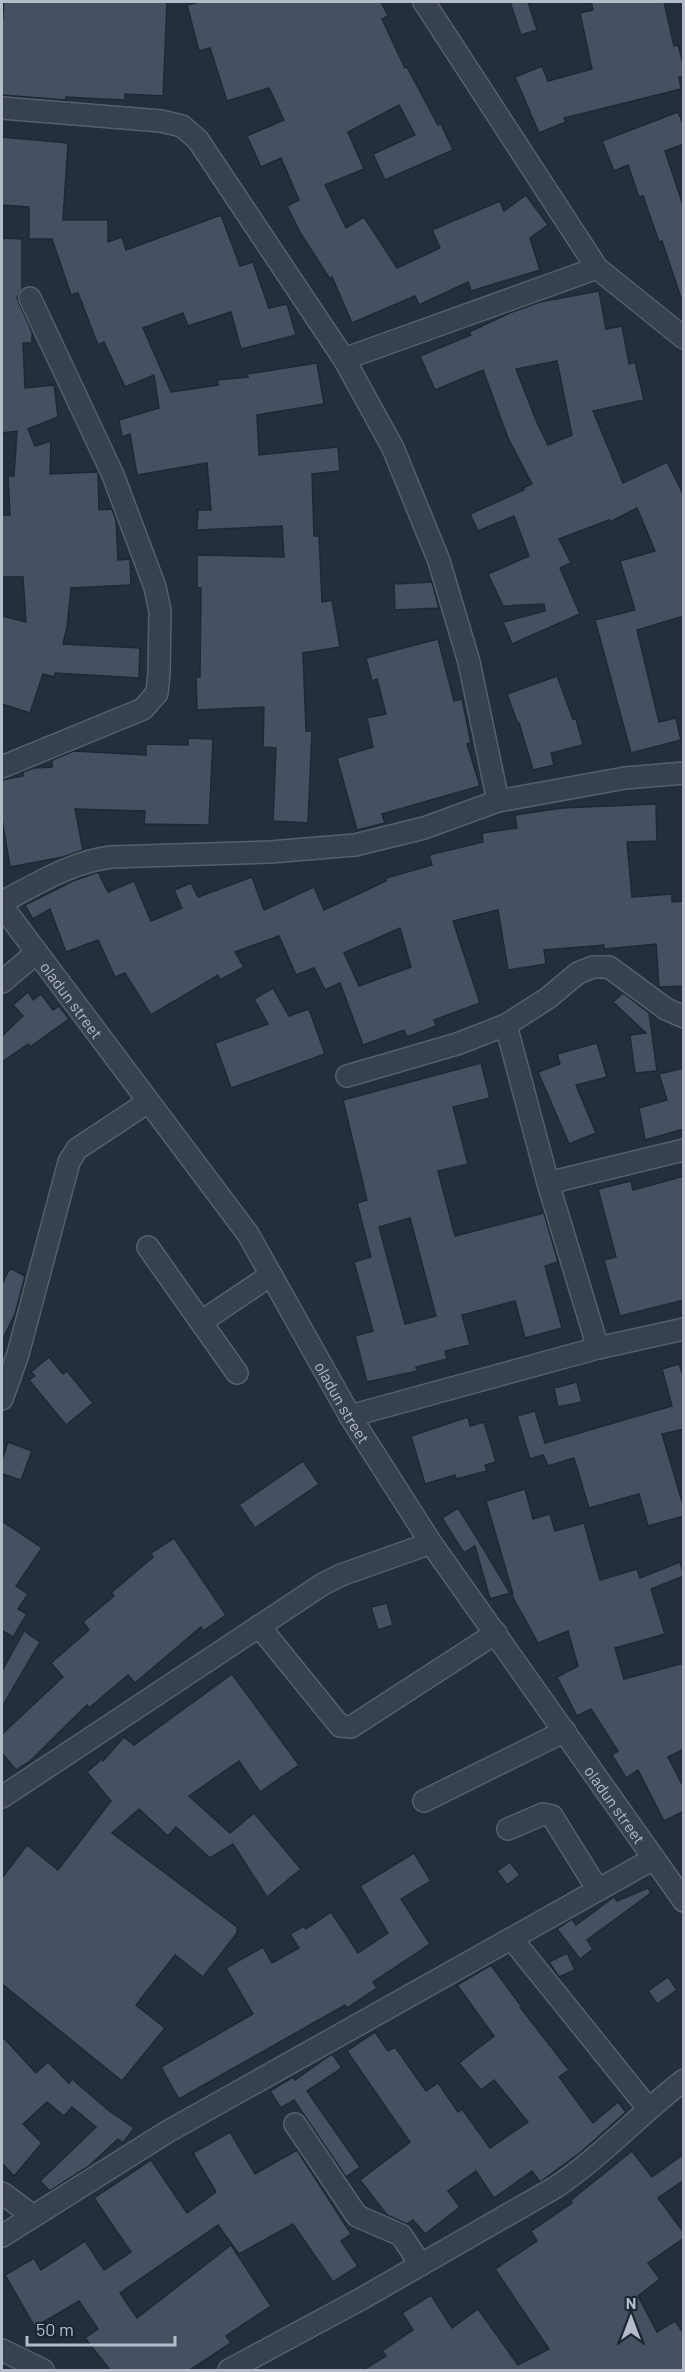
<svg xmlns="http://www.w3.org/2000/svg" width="685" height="2372" viewBox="0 0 685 2372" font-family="Barlow,sans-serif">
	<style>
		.building { fill: #455162; stroke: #1f2835; stroke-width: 1.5; fill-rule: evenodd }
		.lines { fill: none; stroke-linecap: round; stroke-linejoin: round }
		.minor-casing { stroke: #565f6c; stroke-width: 24 }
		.minor { stroke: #38414e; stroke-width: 21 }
		.labels { text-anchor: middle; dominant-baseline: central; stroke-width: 4.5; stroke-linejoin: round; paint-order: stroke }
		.street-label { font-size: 16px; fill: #b4bcc9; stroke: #1d2633 }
	</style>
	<rect width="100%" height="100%" fill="#242f3e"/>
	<!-- building -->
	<g class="building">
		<polygon points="4,2 167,2 163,96 125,94 125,100 66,97 66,100 2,95 2,26"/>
		<polygon points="199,2 381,2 388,16 382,19 405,68 407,67 438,125 441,124 453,150 385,180 373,154 415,135 399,105 348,132 364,169 325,185 346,228 364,217 397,268 440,248 432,230 500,201 504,211 526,195 548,225 530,238 540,270 471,291 468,282 419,305 415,296 352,323 332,277 330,279 301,234 287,206 299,200 281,158 261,167 247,136 284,120 269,88 227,101 210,48 199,51 187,5"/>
		<polygon points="510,2 528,2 537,30 521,35"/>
		<polygon points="591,2 664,2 674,46 678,45 684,67 684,76 679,77 681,89 564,118 566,122 539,133 515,77 542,66 548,81 592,69 580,13 593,10"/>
		<polygon points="678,112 684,126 684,144 665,151 684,208 684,297 681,298 662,241 659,242 643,196 639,197 628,165 614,171 602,141"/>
		<polygon points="2,137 68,143 63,220 108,220 108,242 122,237 126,250 221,215 240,266 253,262 269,308 287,304 296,335 241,349 231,312 188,326 183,313 143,328 171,392 218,385 217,380 248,377 247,374 317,363 324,404 257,415 259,455 338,447 340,471 312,474 314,536 319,536 322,602 332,600 340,647 303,653 306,731 312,731 308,823 273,821 276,748 263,747 264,707 197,710 196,677 200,677 201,588 197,588 197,555 284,557 282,526 197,530 198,510 211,510 207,463 137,475 130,434 122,437 119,420 159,408 154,375 125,387 104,342 98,345 78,293 71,295 52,239 29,239 29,207 2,205"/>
		<polygon points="2,238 22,239 22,289 17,298 32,332 32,343 23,343 25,388 54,385 58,417 28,429 35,446 51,441 50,474 98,472 99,510 112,509 116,520 118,560 130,559 131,585 71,588 67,627 63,644 140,648 139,678 55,673 54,677 43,674 30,713 2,704 2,616 26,622 23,577 2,577 2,515 10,515 8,476 14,476 17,431 2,433"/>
		<path d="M599 291 606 329 622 326 629 364 635 362 644 400 593 411 623 483 667 462 684 496V616L637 630 659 722 676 718 681 740 631 753 595 620 635 610 620 561 655 551 637 508 610 522 609 520 559 539 571 563 560 568 580 614 512 644 503 622 545 611 544 604 503 606 488 574 529 556 514 516 478 531 470 514 524 490 523 488 532 484 508 438 483 370 435 390 420 356 471 335 469 332 512 312 540 302ZM557 361 572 435 548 445 538 425 516 369Z"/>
		<polygon points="432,582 439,608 395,610 394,584"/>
		<polygon points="438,639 454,701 462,699 471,743 467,744 480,786 382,814 385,823 357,830 337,758 373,747 367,718 386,714 377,679 372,681 366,658"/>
		<polygon points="557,676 573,719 576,719 583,745 551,753 554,765 533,770 519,723 518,724 507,694"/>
		<polygon points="188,738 213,739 209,825 144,824 145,811 75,809 83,850 63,857 10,867 2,819 2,780 23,776 23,772 33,768 52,767 52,760 74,751 146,755 146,744 188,745"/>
		<path d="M656 804 657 841 627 842 632 897 672 894V902L684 901V986L659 987 656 944 604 949V945L544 950 546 964 508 970 498 910 453 921 480 1003 434 1020 436 1026 407 1037 404 1030 363 1045 340 983 325 990 314 968 296 975 279 936 235 952 244 967 220 980 218 975 151 1015 125 973 115 977 98 940 66 952 50 909 33 919 25 905 73 881 98 872 108 892 134 881 151 921 182 908 174 890 191 883 198 897 252 877 264 910 314 887 324 910 386 881V878L432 865 429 855 483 842 482 833 517 828 515 815 562 808ZM400 928 411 967 359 986 344 953Z"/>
		<polygon points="273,988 289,1016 309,1009 325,1054 231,1088 215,1043 268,1024 254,999"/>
		<polygon points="28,992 33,1000 41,994 53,1010 59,1006 69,1019 30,1047 28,1044 2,1062 2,1036 23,1016 13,1005"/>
		<polygon points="623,993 649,1013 657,1071 635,1073 630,1035 646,1033 613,1002"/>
		<polygon points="597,1043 607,1077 576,1085 596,1133 569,1144 538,1072 560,1064 557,1054"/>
		<path d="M481 1063 490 1098 453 1107 468 1164 438 1171 455 1236 544 1213 558 1262 545 1266 562 1328 525 1338 515 1301 462 1315 470 1345 445 1351 447 1359 416 1367 417 1371 367 1382 355 1336 373 1331 354 1262 371 1257 357 1203 367 1200 343 1100ZM410 1218 436 1316 405 1324 379 1227Z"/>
		<polygon points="684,1068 684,1129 645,1140 639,1108 667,1100 659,1074"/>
		<polygon points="684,1176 684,1300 620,1316 604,1260 616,1257 598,1189 631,1181 633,1190"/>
		<polygon points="10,1268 25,1276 15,1314 2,1340 2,1284"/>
		<polygon points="49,1357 63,1374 67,1371 93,1403 66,1425 29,1380 35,1376 31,1372"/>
		<polygon points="679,1364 684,1378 684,1429 662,1434 684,1508 684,1516 648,1526 639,1494 589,1508 574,1458 548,1466 543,1455 530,1459 517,1416 535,1411 545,1443 672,1406 662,1369"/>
		<polygon points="577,1382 582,1402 558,1407 554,1388"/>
		<polygon points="468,1417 470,1426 484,1422 496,1462 485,1465 487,1471 456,1479 455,1475 425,1484 411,1436"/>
		<polygon points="8,1442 32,1451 21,1480 2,1474 2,1460"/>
		<polygon points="303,1461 319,1484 255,1528 239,1505"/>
		<polygon points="525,1489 533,1519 550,1514 555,1531 584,1523 600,1580 637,1569 640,1578 680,1562 684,1576 651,1589 665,1634 615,1648 624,1679 684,1663 684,1749 668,1757 684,1788 684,1811 664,1821 638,1770 626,1778 612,1755 618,1751 591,1709 577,1716 557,1677 578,1666 568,1631 538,1643 511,1594 513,1594 486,1501"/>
		<polygon points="458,1508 480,1543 510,1593 490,1599 475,1546 464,1553 442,1518"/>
		<polygon points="2,1521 42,1548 16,1586 28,1594 18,1609 27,1614 13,1637 3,1631 2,1634"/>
		<polygon points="174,1538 226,1615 203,1631 201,1627 135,1683 128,1675 89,1708 87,1705 29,1762 16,1770 2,1753 2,1734 63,1677 51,1663 89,1630 83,1622 114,1596 111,1593 153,1557 151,1553"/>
		<polygon points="387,1603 393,1625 378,1630 371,1607"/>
		<polygon points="24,1631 40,1642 2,1707 2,1671"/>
		<polygon points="232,1674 299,1765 260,1792 239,1761 189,1796 230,1833 254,1813 301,1869 267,1897 233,1844 210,1858 176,1827 168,1836 139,1809 112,1833 237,1927 237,1933 203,1977 175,1955 136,2005 165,2028 122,2081 2,1984 2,1878 27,1845 58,1870 111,1801 87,1772 102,1759 103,1761 124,1737 134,1745"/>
		<polygon points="414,1853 431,1881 401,1899 430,1944 373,1982 377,1988 347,2008 345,2005 179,2099 161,2067 253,2014 226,1968 263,1947 272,1963 299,1948 290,1934 304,1926 306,1929 331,1912 358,1953 388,1933 360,1886"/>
		<polygon points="510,1862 520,1875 507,1885 497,1871"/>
		<polygon points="648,1888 651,1893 587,1940 593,1949 580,1959 557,1929 572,1919 576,1925 614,1897 617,1901"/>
		<polygon points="567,1953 575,1970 559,1977 549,1962"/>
		<polygon points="491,1965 521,2006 520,2007 569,2070 559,2077 593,2123 618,2102 626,2112 581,2152 540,2182 532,2171 494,2198 476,2171 448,2191 460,2207 425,2234 413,2220 407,2224 387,2215 360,2180 410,2142 347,2051 375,2032 388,2051 395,2047 426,2091 438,2083 458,2112 462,2109 490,2148 528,2122 494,2080 481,2090 459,2063 494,2036 457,1985"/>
		<polygon points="668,1977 677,1990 657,2004 648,1991"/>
		<polygon points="2,2036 36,2073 48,2062 69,2083 72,2079 108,2110 134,2128 123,2143 118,2139 89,2166 50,2191 40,2181 96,2127 72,2107 64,2116 47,2102 23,2124 42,2143 14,2176 2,2163"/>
		<polygon points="332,2054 342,2068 307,2091 360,2167 346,2177 294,2100 281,2108 270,2091 293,2077 295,2080"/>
		<polygon points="230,2132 255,2174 297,2150 351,2234 341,2241 358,2266 333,2282 293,2224 239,2254 218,2225 120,2293 137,2318 231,2245 271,2306 226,2336 231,2343 190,2370 110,2370 85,2338 98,2329 79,2301 35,2327 5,2275 34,2258 41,2270 85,2241 104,2270 131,2252 94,2198 151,2160 187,2213 216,2192 193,2153"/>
		<polygon points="632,2151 652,2177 684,2154 684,2180 658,2198 684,2233 684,2238 648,2263 660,2279 638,2296 657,2332 675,2321 684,2334 684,2370 363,2370 386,2356 382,2351 413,2330 402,2313 431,2295 452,2328 478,2309 518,2365 549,2349 495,2269 537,2241 531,2231 572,2203 571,2200"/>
	</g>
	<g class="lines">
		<defs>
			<g id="minor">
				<polyline points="2,108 161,121 182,126 198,140 344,359 393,448 439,561 469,662 498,801"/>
				<polyline points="597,268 684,338"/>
				<polyline points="344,359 597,268 424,2"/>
				<polyline points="2,767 143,709 157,693 159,673 160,611 155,587 113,475 30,298"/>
				<path d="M2 902C37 884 71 862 111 857L270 852 355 845 424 828 498 801 625 778 684 773"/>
				<path id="s1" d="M2 906 248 1234 350 1416 431 1543 684 1901"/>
				<polyline points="2,982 36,953"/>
				<polyline points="347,1076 457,1044 506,1025"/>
				<polyline points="548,1183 684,1150"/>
				<polyline points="148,1247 237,1373"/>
				<polyline points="201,1322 271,1275"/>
				<polyline points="598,1348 548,1183 506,1025 548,998 578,973 593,967 609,967 666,1009 684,1017"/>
				<polyline points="2,1399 18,1354 69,1162 77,1149 148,1102"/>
				<polyline points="350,1416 598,1348 684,1329"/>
				<polyline points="259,1626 340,1726 351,1727 496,1633"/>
				<polyline points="2,1797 323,1584 341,1575 431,1543"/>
				<polyline points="424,1801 565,1731"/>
				<polyline points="508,1829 543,1814 552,1816 598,1890"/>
				<polyline points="512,1939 648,2108"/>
				<polyline points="295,2124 357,2216 401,2235 421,2265"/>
				<polyline points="2,2193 33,2216"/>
				<polyline points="2,2236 167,2132 653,1859"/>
				<polyline points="2,2350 43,2370"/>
				<path d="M229 2370 361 2299 556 2187C602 2156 640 2114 684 2080"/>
			</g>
		</defs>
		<!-- minor casing -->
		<use href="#minor" class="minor-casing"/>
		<!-- minor -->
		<use href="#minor" class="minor"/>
	</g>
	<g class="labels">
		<!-- street labels -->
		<g class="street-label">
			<text stroke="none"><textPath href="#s1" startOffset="117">oladun street</textPath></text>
			<text stroke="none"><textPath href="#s1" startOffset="603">oladun street</textPath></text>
			<text stroke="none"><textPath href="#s1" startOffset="1089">oladun street</textPath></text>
		</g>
	</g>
	<!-- border -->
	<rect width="685" height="2372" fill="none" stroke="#b4bcc9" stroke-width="6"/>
	<!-- north arrow -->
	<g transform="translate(631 2318)" stroke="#1d2633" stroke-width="4.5" paint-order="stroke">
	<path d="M0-4.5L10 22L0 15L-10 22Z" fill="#b4bcc9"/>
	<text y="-9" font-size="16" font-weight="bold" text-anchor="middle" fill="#b4bcc9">N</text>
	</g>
	<!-- scale -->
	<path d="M27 2336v9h148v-9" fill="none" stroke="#b4bcc9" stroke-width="3"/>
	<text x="36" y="2336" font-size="18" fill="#b4bcc9" stroke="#1d2633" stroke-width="4.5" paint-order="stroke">50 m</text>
</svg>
